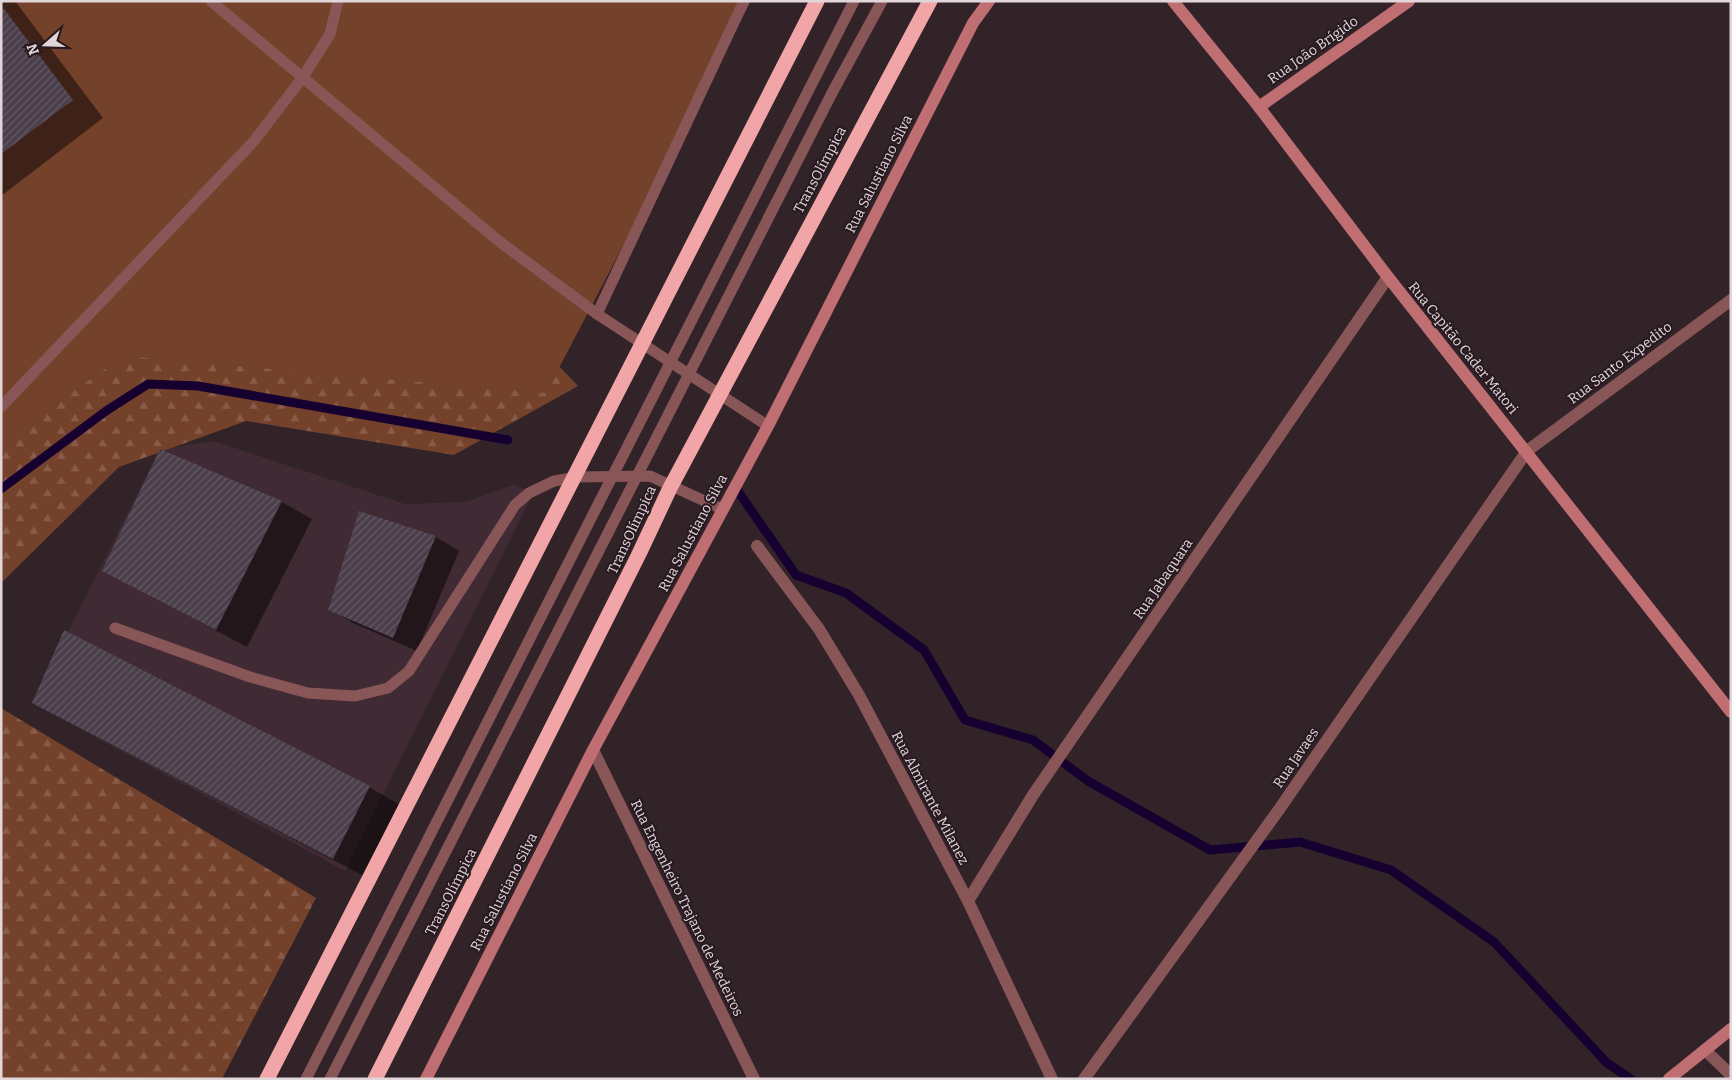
<svg xmlns="http://www.w3.org/2000/svg" width="1732" height="1080" viewBox="0 0 1732 1080" font-family="Bitter,serif">
	<style>
		.built { fill: #402a33 }
		.forest { fill: url(#forest-firs) }
		.pitch { fill: #74412b }
		.shadow { fill: #0007 }
		.lines { fill: none; stroke-linecap: round; stroke-linejoin: round }
		.stream { stroke: #160030; stroke-width: 9 }
		.building { fill: url(#building-hatch) }
		.lane { stroke: #895657; stroke-width: 11 }
		.street { stroke: #895657; stroke-width: 12 }
		.secondary { stroke: #bf6e71; stroke-width: 12 }
		.lane-bridge { stroke: #895657; stroke-width: 11 }
		.highway-bridge { stroke: #f1a5a6; stroke-width: 15 }
		.labels { text-anchor: middle; dominant-baseline: central; stroke-width: 4; stroke-linejoin: round; paint-order: stroke }
		.street-label { font-size: 14px; fill: #e1d7db; stroke: #281920 }
	</style>
	<defs>
		<pattern id="forest-firs" width="22" height="20" patternUnits="userSpaceOnUse" patternTransform="scale(1.25)"><rect width="22" height="20" fill="#74412b"/><path d="M5 1l3.5 6h-7zM16 11l3.5 6h-7z" fill="#885c49"/></pattern>
		<pattern id="building-hatch" width="6" height="6" patternUnits="userSpaceOnUse" patternTransform="scale(1.25)"><rect width="6" height="6" fill="#4b3f4b"/><path d="M-1 1l2-2M0 6l6-6M5 7l2-2" fill="none" stroke="#655a64"/></pattern>
	</defs>
	<rect width="100%" height="100%" fill="#322329"/>
	<!-- built -->
	<polygon class="built" points="214,441 405,504 466,502 515,484 532,495 345,871 32,703 160,449"/>
	<!-- forest -->
	<g class="forest">
		<polygon points="340,136 578,386 454,455 246,421 119,467 1,583 1,421"/>
		<polygon points="1,708 316,898 222,1079 1,1079"/>
	</g>
	<!-- pitch -->
	<polygon class="pitch" points="1,1 751,1 546,393 124,356 1,442"/>
	<!-- shadow -->
	<g class="shadow">
		<polygon points="1,1 15,1 103,118 1,196"/>
		<polygon points="160,451 282,502 312,519 247,647 104,571"/>
		<polygon points="360,512 436,537 459,551 417,651 353,623 330,609"/>
		<polygon points="33,703 369,787 400,805 364,876"/>
	</g>
	<g class="lines">
		<!-- stream -->
		<g class="stream">
			<polyline points="735,487 796,575 846,593 924,650 965,720 1033,740 1088,781 1210,850 1300,842 1391,870 1494,942 1607,1063 1631,1079"/>
			<polyline points="1,489 106,411 148,384 198,386 508,440"/>
		</g>
	</g>
	<!-- building -->
	<g class="building">
		<polygon points="1,5 73,100 1,154"/>
		<polygon points="160,449 282,501 216,630 102,571"/>
		<polygon points="359,511 436,536 393,638 328,610"/>
		<polygon points="64,630 370,786 333,859 32,703"/>
	</g>
	<g class="lines">
		<!-- lane -->
		<g class="lane">
			<polyline points="211,1 500,242 597,314 768,426"/>
			<polyline points="597,314 744,1"/>
			<polyline points="1,407 254,141 303,77 330,34 338,1"/>
			<polyline points="115,628 250,677 308,693 355,696 388,688 409,671 515,505 529,493 554,481 577,477 650,476 722,509"/>
		</g>
		<!-- street -->
		<g class="street">
			<polyline points="757,546 819,629 859,695 968,901 1052,1079"/>
			<polyline points="593,750 754,1079"/>
			<polyline points="968,901 1033,795 1388,277"/>
			<polyline points="1705,1050 1731,1075"/>
			<polyline points="1084,1079 1278,811 1527,451 1731,300"/>
		</g>
		<!-- secondary -->
		<g class="secondary">
			<polyline points="1173,1 1259,107 1388,277 1731,712"/>
			<polyline points="1259,107 1409,1"/>
			<polyline points="426,1079 593,750 768,426 973,23 989,1"/>
			<polyline points="1669,1079 1731,1029"/>
		</g>
		<!-- lane-bridge -->
		<g class="lane-bridge">
			<polyline points="306,1079 854,1"/>
			<polyline points="330,1079 832,93 882,1"/>
		</g>
		<!-- highway-bridge -->
		<g class="highway-bridge">
			<polyline points="267,1079 817,1"/>
			<polyline points="375,1079 639,554 670,488 930,1"/>
		</g>
	</g>
	<g class="labels">
		<!-- street labels -->
		<g class="street-label">
			<text transform="translate(1313 50) rotate(-35)">Rua João Brígido</text>
			<text transform="translate(820 170) rotate(-62)">TransOlímpica</text>
			<text transform="translate(879 174) rotate(-63)">Rua Salustiano Silva</text>
			<text transform="translate(1463 348) rotate(51)">Rua Capitão Cader Matori</text>
			<text transform="translate(1620 363) rotate(-37)">Rua Santo Expedito</text>
			<text transform="translate(632 530) rotate(-65)">TransOlímpica</text>
			<text transform="translate(693 533) rotate(-62)">Rua Salustiano Silva</text>
			<text transform="translate(1163 579) rotate(-56)">Rua Jabaquara</text>
			<text transform="translate(1296 758) rotate(-56)">Rua Javaes</text>
			<text transform="translate(930 798) rotate(62)">Rua Almirante Milanez</text>
			<text transform="translate(451 892) rotate(-63)">TransOlímpica</text>
			<text transform="translate(504 892) rotate(-63)">Rua Salustiano Silva</text>
			<text transform="translate(687 908) rotate(64)">Rua Engenheiro Trajano de Medeiros</text>
		</g>
	</g>
	<!-- border -->
	<rect width="1732" height="1080" fill="none" stroke="#e1d7db" stroke-width="5"/>
	<!-- north arrow -->
	<g transform="translate(45 45) rotate(250)" stroke="#281920" stroke-width="4" paint-order="stroke">
	<path d="M0-4L9 19L0 12L-9 19Z" fill="#e1d7db"/>
	<text y="-8" font-size="14" font-weight="bold" text-anchor="middle" fill="#e1d7db">N</text>
	</g>
</svg>
